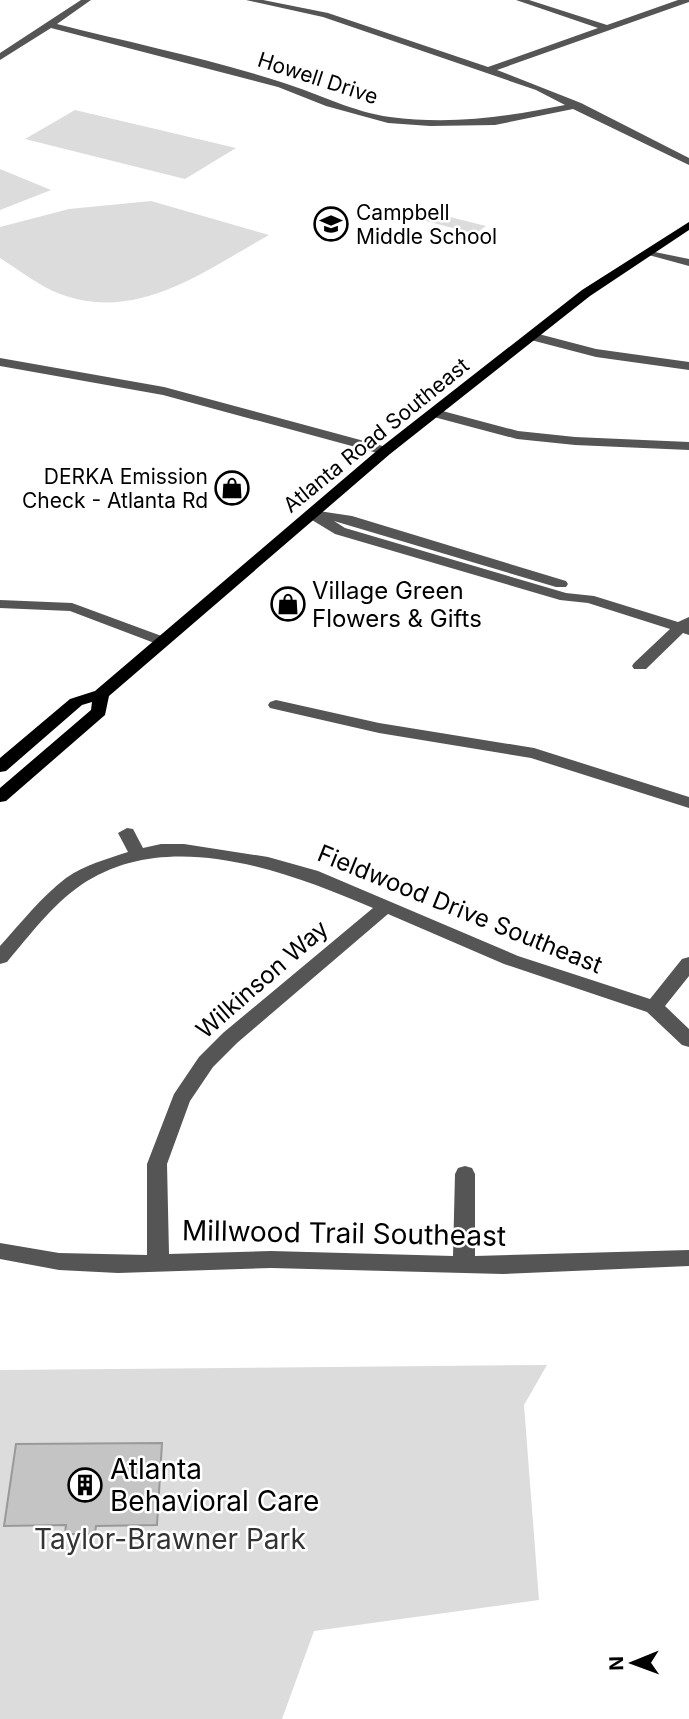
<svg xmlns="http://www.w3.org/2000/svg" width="689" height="1719" viewBox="0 0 689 1719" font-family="Inter,sans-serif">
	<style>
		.green { fill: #dcdcdc }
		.building { fill: #c4c4c4; stroke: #999; stroke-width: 2 }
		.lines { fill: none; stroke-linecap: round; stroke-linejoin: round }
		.minor { fill: #555; fill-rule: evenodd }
		.major { fill: #000; fill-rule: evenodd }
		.labels { text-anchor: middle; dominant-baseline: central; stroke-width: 5; stroke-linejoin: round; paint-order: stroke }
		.far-street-label { font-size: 21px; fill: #000; stroke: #fff }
		.far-poi-label { font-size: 21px; fill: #000; stroke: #fff; text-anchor: start }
		.poi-label { font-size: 24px; fill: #000; stroke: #fff; text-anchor: start }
		.street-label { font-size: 24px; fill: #000; stroke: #fff }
		.near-street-label { font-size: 28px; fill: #000; stroke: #fff }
		.near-poi-label { font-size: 28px; fill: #000; stroke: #fff; text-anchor: start }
		.near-park-label { font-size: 28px; fill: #333; stroke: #fff }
	</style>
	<rect width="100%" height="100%" fill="#fff"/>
	<!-- green -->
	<g class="green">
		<polygon points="75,110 236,148 185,179 25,139"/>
		<polygon points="0,169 51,190 0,210"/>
		<path d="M151 201 269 235C204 271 138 323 60 294 39 286 19 270 0 258V227L69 209Z"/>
		<polygon points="422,210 486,226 475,234 411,217"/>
		<polygon points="547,1365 524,1405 539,1600 314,1631 282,1719 0,1719 0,1370"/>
	</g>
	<!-- building -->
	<polygon class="building" points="162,1443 157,1525 96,1526 95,1534 65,1534 66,1525 4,1526 16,1444"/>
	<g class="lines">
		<!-- minor -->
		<g class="minor">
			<path d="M81 0H91L57 24C132 43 210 59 284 83 319 94 353 112 390 117 452 125 505 117 565 105L536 90 323 17 246 0H263L328 13 488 67 598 28 516 0H529L607 25 678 0H689V2L497 70 581 103 689 158V165L573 109 495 125 430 126 388 123 326 106 278 87 51 28 0 60V53Z"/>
			<polygon points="645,250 689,259 689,266 645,254"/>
			<polygon points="531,332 596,349 689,362 689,370 596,357 527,339 527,333"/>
			<polygon points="0,358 164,387 390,448 392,451 385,455 163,395 0,366"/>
			<polygon points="435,409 518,431 575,437 689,442 689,450 575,445 517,439 430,416 430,410"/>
			<polygon points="312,510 352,516 566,581 568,584 566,587 556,587 334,521 345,528 566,593 594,596 678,622 689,617 689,635 683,633 646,669 634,669 632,666 634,663 670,629 588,603 560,600 335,534 307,517 305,514"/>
			<polygon points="0,600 72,603 167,638 170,641 162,646 157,644 70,611 0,608"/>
			<polygon points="276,700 379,723 534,748 689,797 689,808 531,758 379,733 270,708 268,705 270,702"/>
			<path d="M127 828 133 829 143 848 161 844H184L268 857 318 871 518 956 650 999 682 959 689 957V976L665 1006 689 1029V1047L682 1045 647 1012 504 964 388 914 237 1043 213 1067 190 1101 167 1164 169 1254 271 1251 453 1256 455 1174 458 1168 465 1166 472 1168 475 1174V1256L689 1250V1266L503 1274 271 1268 118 1273 59 1270 0 1259V1243L59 1253 147 1255V1164L174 1094 199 1057 223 1033 373 908C286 871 168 826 81 885 52 905 29 936 7 962L0 964V946C21 923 41 897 66 878 84 865 107 859 128 852L118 833Z"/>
		</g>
		<!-- major -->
		<polygon class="major" points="689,222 689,230 590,296 390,454 109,696 105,715 6,801 0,802 0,788 91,710 92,702 82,705 6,771 0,772 0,758 70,699 95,691 380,448 582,290"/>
	</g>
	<!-- icons -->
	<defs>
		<symbol id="school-ring" viewBox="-11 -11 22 22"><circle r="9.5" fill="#fff" stroke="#000" stroke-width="1.5"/><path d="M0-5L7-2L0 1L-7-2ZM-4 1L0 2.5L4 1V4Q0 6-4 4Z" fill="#000"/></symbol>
		<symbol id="shop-ring" viewBox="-11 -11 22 22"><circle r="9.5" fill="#fff" stroke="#000" stroke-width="1.5"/><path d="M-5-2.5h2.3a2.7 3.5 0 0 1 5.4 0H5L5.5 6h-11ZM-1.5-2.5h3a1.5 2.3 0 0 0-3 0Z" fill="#000"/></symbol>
		<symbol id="building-ring" viewBox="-11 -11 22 22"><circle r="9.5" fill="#fff" stroke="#000" stroke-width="1.5"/><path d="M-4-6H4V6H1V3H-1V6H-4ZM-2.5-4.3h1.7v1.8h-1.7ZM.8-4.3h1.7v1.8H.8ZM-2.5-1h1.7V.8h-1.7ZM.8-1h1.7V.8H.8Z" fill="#000"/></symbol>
	</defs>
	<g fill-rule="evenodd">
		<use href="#school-ring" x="312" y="205" width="38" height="38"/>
		<use href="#shop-ring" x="213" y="469" width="38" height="38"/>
		<use href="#shop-ring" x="269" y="585" width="38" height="38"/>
		<use href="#building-ring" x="66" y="1466" width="38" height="38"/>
	</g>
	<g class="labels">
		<!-- far-street labels -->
		<g class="far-street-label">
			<text transform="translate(318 78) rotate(18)">Howell Drive</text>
			<text transform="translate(376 435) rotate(-39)">Atlanta Road Southeast</text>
		</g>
		<!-- far-poi labels -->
		<g class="far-poi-label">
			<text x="356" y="212">Campbell<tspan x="356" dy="24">Middle School</tspan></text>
			<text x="208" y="476" text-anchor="end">DERKA Emission<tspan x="208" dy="24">Check - Atlanta Rd</tspan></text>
		</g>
		<!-- poi labels -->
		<g class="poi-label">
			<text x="312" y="590">Village Green<tspan x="312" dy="28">Flowers &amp; Gifts</tspan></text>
		</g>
		<!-- street labels -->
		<g class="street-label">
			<text transform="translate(460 909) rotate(22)">Fieldwood Drive Southeast</text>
			<text transform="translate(262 979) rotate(-41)">Wilkinson Way</text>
		</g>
		<!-- near-street labels -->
		<g class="near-street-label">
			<text transform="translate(344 1233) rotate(1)">Millwood Trail Southeast</text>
		</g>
		<!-- near-poi labels -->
		<g class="near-poi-label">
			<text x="110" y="1469">Atlanta<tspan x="110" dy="32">Behavioral Care</tspan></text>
		</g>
		<!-- near-park labels -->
		<g class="near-park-label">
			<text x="170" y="1539">Taylor-Brawner Park</text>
		</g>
	</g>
	<!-- north arrow -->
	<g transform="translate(633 1663) rotate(269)" stroke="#ffffff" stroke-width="5" paint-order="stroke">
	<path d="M0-5L12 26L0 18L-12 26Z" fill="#000000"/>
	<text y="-10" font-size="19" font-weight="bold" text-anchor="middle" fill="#000000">N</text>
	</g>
</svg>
